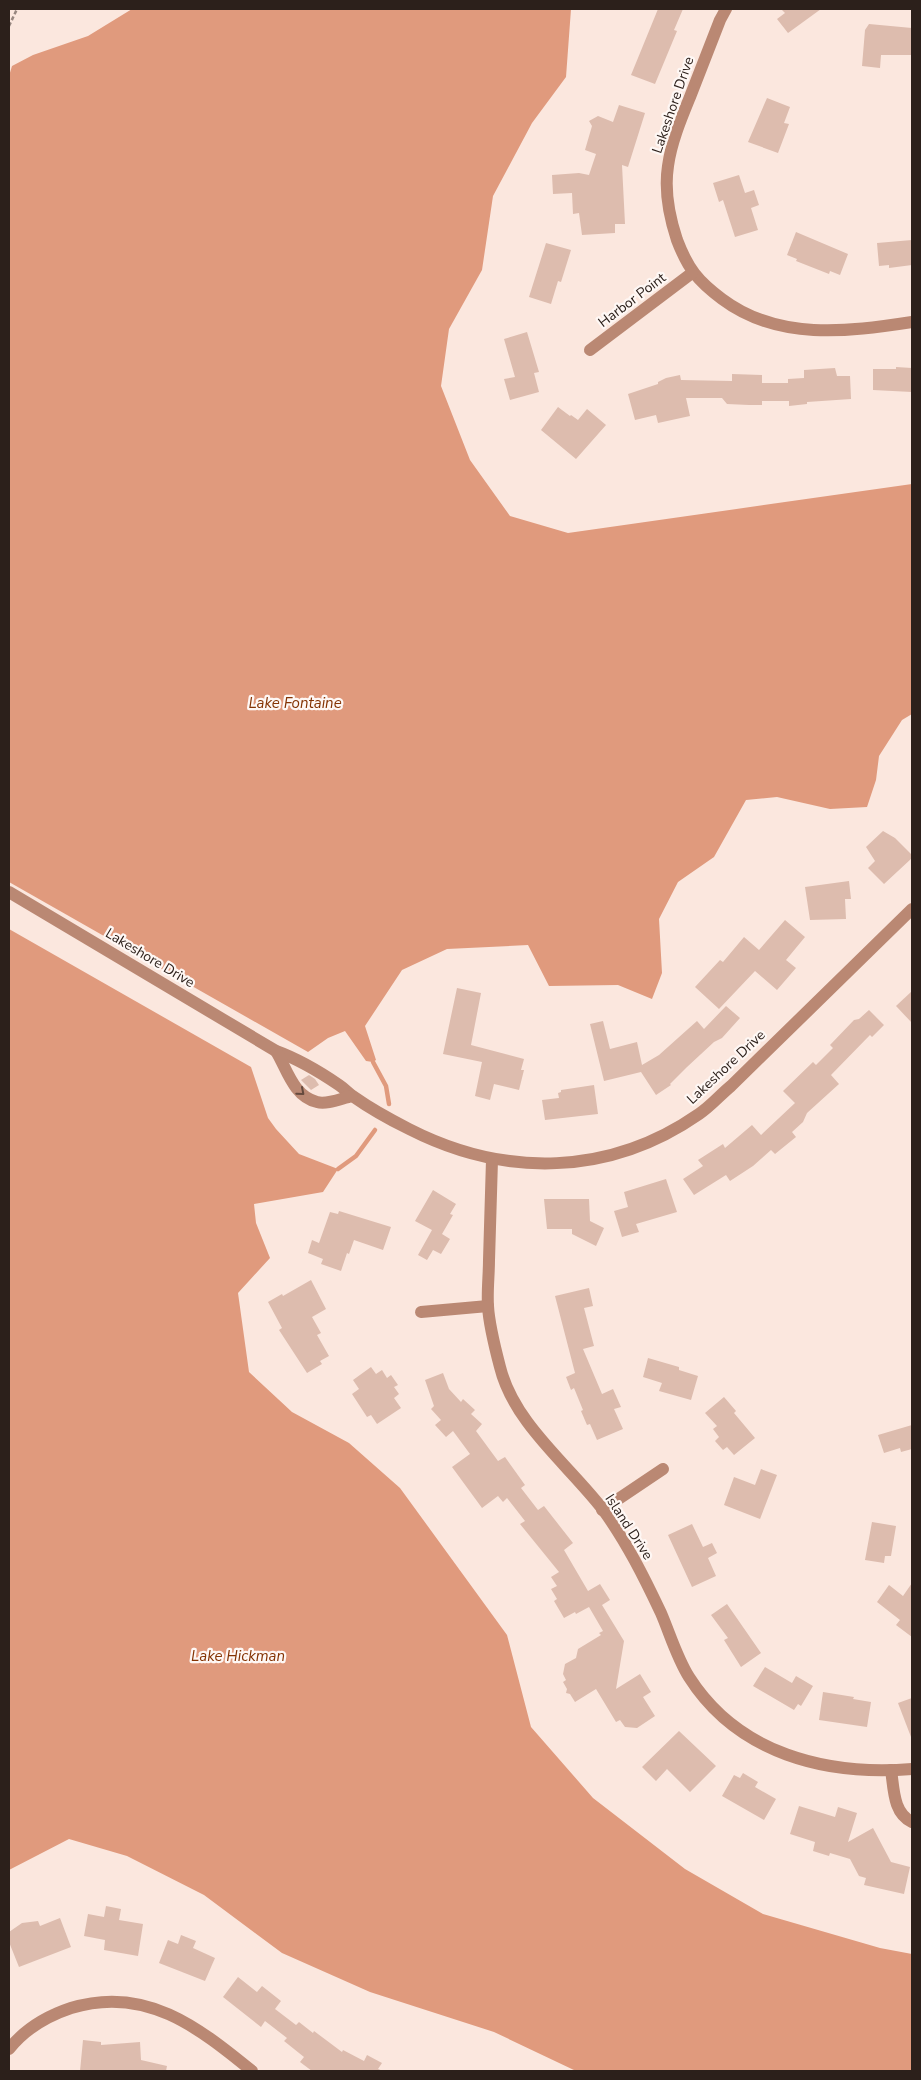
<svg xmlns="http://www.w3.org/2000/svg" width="921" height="2080" viewBox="0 0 921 2080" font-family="'Nunito Sans',sans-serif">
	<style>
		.water { fill: #e09a7d }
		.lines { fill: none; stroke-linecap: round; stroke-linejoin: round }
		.stream { stroke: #e09a7d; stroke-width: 4.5 }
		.building { fill: #ddbcae }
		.path { stroke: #978780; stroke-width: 2.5; stroke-dasharray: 4 2.5; stroke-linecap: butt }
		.street { stroke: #ba8873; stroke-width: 12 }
		.oneway { stroke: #654a3e }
		.labels { text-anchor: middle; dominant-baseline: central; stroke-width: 4.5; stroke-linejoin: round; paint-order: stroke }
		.street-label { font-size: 14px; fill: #2c201b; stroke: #fef7f4 }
		.water-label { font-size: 15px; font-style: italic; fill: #843303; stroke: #fef7f4 }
	</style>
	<rect width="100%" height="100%" fill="#fbe7de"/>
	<!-- water -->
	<g class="water">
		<polygon points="132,9 571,9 566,77 532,123 493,196 482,270 449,329 441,386 470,460 510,516 568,533 912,484 912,714 902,720 879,756 876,780 867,807 830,809 777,797 746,800 714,857 678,882 659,919 662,973 652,999 618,985 549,986 528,945 447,949 402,970 365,1026 376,1060 373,1062 366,1061 345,1031 328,1038 308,1052 9,882 9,76 12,66 33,55 88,36"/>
		<polygon points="9,929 251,1067 268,1118 276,1129 299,1154 338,1169 323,1192 254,1204 256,1223 270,1258 238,1293 249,1372 292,1412 349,1443 400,1488 507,1635 531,1727 593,1798 685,1869 763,1914 880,1948 912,1954 912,2071 576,2071 494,2032 370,1992 282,1953 204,1895 127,1856 69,1839 9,1870"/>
	</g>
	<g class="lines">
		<!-- stream -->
		<g class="stream">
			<polyline points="373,1062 386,1086 389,1104"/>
			<polyline points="338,1169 356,1156 375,1130"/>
		</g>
	</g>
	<!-- building -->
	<g class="building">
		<polygon points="658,9 683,9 674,30 677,31 655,84 631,75"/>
		<polygon points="781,9 821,9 788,33 777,19 785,13"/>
		<polygon points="869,24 912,28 912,55 881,55 880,68 862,66 865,30"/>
		<polygon points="767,98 790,107 784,123 789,124 778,153 748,142"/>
		<polygon points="619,105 645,113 628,167 622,165 625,224 615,224 615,233 582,235 579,213 573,214 572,193 553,194 552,175 579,173 589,175 596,154 585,150 592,126 589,121 598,116 613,122"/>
		<polygon points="739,175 745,193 754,190 759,205 751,208 758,230 735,237 723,200 719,202 713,183"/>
		<polygon points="796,232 848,254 840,275 830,271 829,274 796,261 797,259 787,255"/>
		<polygon points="912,240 912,265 889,268 889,265 879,266 877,243"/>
		<polygon points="546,243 571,250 561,282 558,281 551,304 529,297"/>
		<polygon points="527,332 539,372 534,373 539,392 510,400 504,379 515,377 504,339"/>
		<polygon points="896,367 912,368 912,392 873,390 873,369 896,369"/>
		<polygon points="835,368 837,376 850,376 851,399 807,402 807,404 789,406 789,401 762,401 762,405 749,405 727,404 722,398 686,398 690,416 658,423 656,415 635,420 628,394 658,384 658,382 666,378 680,375 681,380 732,381 732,374 762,375 762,383 788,383 788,379 804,378 804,370"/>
		<polygon points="558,407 570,416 571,415 578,420 587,409 606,425 576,459 541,430"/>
		<polygon points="883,831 895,838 912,855 912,858 884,884 868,868 875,861 866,847"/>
		<polygon points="849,881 851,899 845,899 846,919 810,920 805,887"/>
		<polygon points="785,920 805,937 786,960 796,968 777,990 755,971 719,1009 695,987 720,960 723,962 744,937 759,950"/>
		<polygon points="457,988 481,993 471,1045 524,1059 521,1070 524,1070 519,1090 494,1084 490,1100 475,1096 482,1062 443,1054"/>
		<polygon points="912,991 912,1023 896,1006"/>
		<polygon points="726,1006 740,1018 722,1038 714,1042 687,1067 670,1084 671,1085 656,1095 641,1072 604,1081 590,1024 603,1021 610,1049 637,1042 642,1065 659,1055 697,1021 704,1029"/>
		<polygon points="869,1010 884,1025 872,1037 870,1035 831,1075 839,1084 807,1113 803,1122 792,1132 796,1137 775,1154 771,1150 753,1166 730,1181 726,1175 694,1195 683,1179 703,1166 698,1160 723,1144 725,1148 752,1125 761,1135 795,1103 783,1091 813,1062 816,1065 833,1048 830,1045 854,1020 859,1019"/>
		<polygon points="309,1075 315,1079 319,1085 311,1090 301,1080"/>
		<polygon points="594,1085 598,1114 545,1120 542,1100 559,1098 558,1093 561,1092 561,1090"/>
		<polygon points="666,1179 677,1212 636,1224 639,1232 622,1237 614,1211 628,1207 624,1192"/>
		<polygon points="433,1190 456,1204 450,1214 453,1215 442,1234 450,1239 441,1254 433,1250 427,1260 418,1255 432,1230 415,1221"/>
		<polygon points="544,1199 589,1199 590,1221 604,1228 596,1246 572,1234 572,1229 547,1229"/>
		<polygon points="339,1211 391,1227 383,1250 354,1240 349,1254 347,1253 341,1271 321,1264 323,1259 308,1253 312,1240 319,1243 330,1212 338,1214"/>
		<polygon points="311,1280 326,1309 312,1317 321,1333 317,1335 329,1356 320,1361 322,1364 307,1373 279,1330 282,1328 268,1302 282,1294 283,1296"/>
		<polygon points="589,1288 593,1306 584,1308 594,1346 583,1349 602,1394 613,1389 621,1407 614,1409 623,1429 597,1440 590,1424 587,1425 581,1411 583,1410 574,1388 571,1390 566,1377 575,1373 555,1296"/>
		<polygon points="648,1358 679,1367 679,1370 698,1376 691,1400 659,1391 662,1383 643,1377"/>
		<polygon points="371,1367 376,1374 382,1370 387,1378 391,1375 398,1385 394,1387 399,1394 394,1398 401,1408 377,1424 371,1415 367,1417 352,1394 359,1389 353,1380"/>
		<polygon points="443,1373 449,1389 461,1402 463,1399 475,1410 471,1414 482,1424 476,1431 498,1461 505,1457 525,1485 521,1488 538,1510 544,1506 573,1543 564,1550 588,1591 600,1584 610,1600 602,1605 624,1641 616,1689 640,1674 651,1692 643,1697 655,1716 637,1728 625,1727 620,1720 616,1722 596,1689 575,1702 570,1694 566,1693 567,1689 563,1682 566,1680 563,1674 565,1664 576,1658 578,1649 601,1635 599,1633 603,1631 589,1607 576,1614 575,1612 564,1618 554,1601 557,1599 551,1589 557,1586 551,1577 559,1572 520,1524 525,1521 507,1498 503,1502 498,1496 482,1508 452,1467 470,1454 453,1431 446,1437 435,1425 441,1420 431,1409 434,1406 425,1380"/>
		<polygon points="724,1397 736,1411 734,1413 755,1438 734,1455 727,1447 723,1450 715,1441 719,1437 713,1429 717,1426 705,1413"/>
		<polygon points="912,1425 912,1449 901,1452 900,1448 884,1453 878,1435"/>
		<polygon points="761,1469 777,1475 760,1519 724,1505 734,1477 755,1485"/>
		<polygon points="872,1522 896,1526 891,1556 885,1556 884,1563 865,1560"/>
		<polygon points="692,1524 703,1547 712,1543 717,1553 708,1558 716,1576 692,1587 668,1535"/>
		<polygon points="912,1583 912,1637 896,1625 900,1620 877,1602 889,1585 903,1596"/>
		<polygon points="727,1604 761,1653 741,1667 724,1640 728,1638 711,1615"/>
		<polygon points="765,1667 792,1683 796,1676 813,1686 801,1706 798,1704 794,1710 753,1686"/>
		<polygon points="823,1692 854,1697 853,1699 871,1702 867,1727 819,1720"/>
		<polygon points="912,1698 912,1737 911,1737 898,1703"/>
		<polygon points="679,1731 716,1766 690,1792 667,1769 656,1781 642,1767"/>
		<polygon points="743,1773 758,1782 755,1787 776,1799 764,1820 722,1796 734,1775 740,1778"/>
		<polygon points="799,1806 835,1817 838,1807 857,1813 848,1842 873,1828 891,1862 910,1867 904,1894 864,1885 866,1878 859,1876 850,1859 830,1853 829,1856 813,1851 815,1842 790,1834"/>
		<polygon points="106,1906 121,1909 119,1920 143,1924 138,1956 104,1950 105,1940 84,1936 88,1914 104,1917"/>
		<polygon points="60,1918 71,1947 19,1967 9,1942 9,1932 22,1923 38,1921 40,1926"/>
		<polygon points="181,1935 196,1941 193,1948 215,1958 205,1981 159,1963 168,1940 178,1944"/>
		<polygon points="238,1977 257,1992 262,1986 281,2001 275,2009 296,2025 299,2022 313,2033 314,2031 342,2052 343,2050 364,2061 367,2055 382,2063 378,2069 383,2071 312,2071 300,2062 304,2057 284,2041 287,2038 265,2021 261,2027 223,1997"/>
		<polygon points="83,2040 101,2042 101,2045 140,2042 141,2060 167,2066 166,2071 80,2071"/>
	</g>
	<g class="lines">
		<!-- path -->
		<polyline class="path" points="9,26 17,9"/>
		<!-- street -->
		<g class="street">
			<path d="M726 9 720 20C710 45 700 71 690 97 681 119 671 143 668 166 664 192 669 216 677 240 688 269 698 281 722 299 778 341 847 332 912 322"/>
			<polyline points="590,350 692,273"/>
			<path d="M9 892 276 1051C298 1059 320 1072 339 1085 345 1089 349 1094 354 1097 371 1109 391 1120 409 1129 505 1178 610 1176 699 1114 711 1106 720 1095 731 1086L912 909"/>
			<path d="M276 1051C287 1069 293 1096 317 1102 327 1105 342 1098 352 1096"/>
			<path d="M492 1160C491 1193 490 1227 489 1260 489 1275 487 1291 488 1306 489 1325 495 1348 500 1367 514 1424 570 1466 604 1511 627 1543 644 1577 661 1613 670 1634 677 1658 689 1677 738 1754 826 1776 912 1769"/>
			<polyline points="421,1312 488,1306"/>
			<polyline points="602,1510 663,1469"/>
			<path d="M891 1770C894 1789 893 1813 912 1822"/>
			<path d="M9 2049C25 2029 47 2016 71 2008 145 1985 198 2027 252 2071"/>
		</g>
	</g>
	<!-- one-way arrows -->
	<defs><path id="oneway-chevron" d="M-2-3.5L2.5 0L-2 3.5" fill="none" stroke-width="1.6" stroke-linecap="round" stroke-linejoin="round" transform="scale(1.25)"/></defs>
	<use class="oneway" href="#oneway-chevron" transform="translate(301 1092) rotate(41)"/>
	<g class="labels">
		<!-- street labels -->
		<g class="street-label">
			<text transform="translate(673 105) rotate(-71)">Lakeshore Drive</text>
			<text transform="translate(632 300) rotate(-37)">Harbor Point</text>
			<text transform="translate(150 958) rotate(31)">Lakeshore Drive</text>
			<text transform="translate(726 1067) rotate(-43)">Lakeshore Drive</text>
			<text transform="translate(629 1527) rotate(57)">Island Drive</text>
		</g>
		<!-- water labels -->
		<g class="water-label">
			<text x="295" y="703">Lake Fontaine</text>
			<text x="238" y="1656">Lake Hickman</text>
		</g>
	</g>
	<!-- border -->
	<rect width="921" height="2080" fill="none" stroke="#2c201b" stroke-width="20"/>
</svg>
